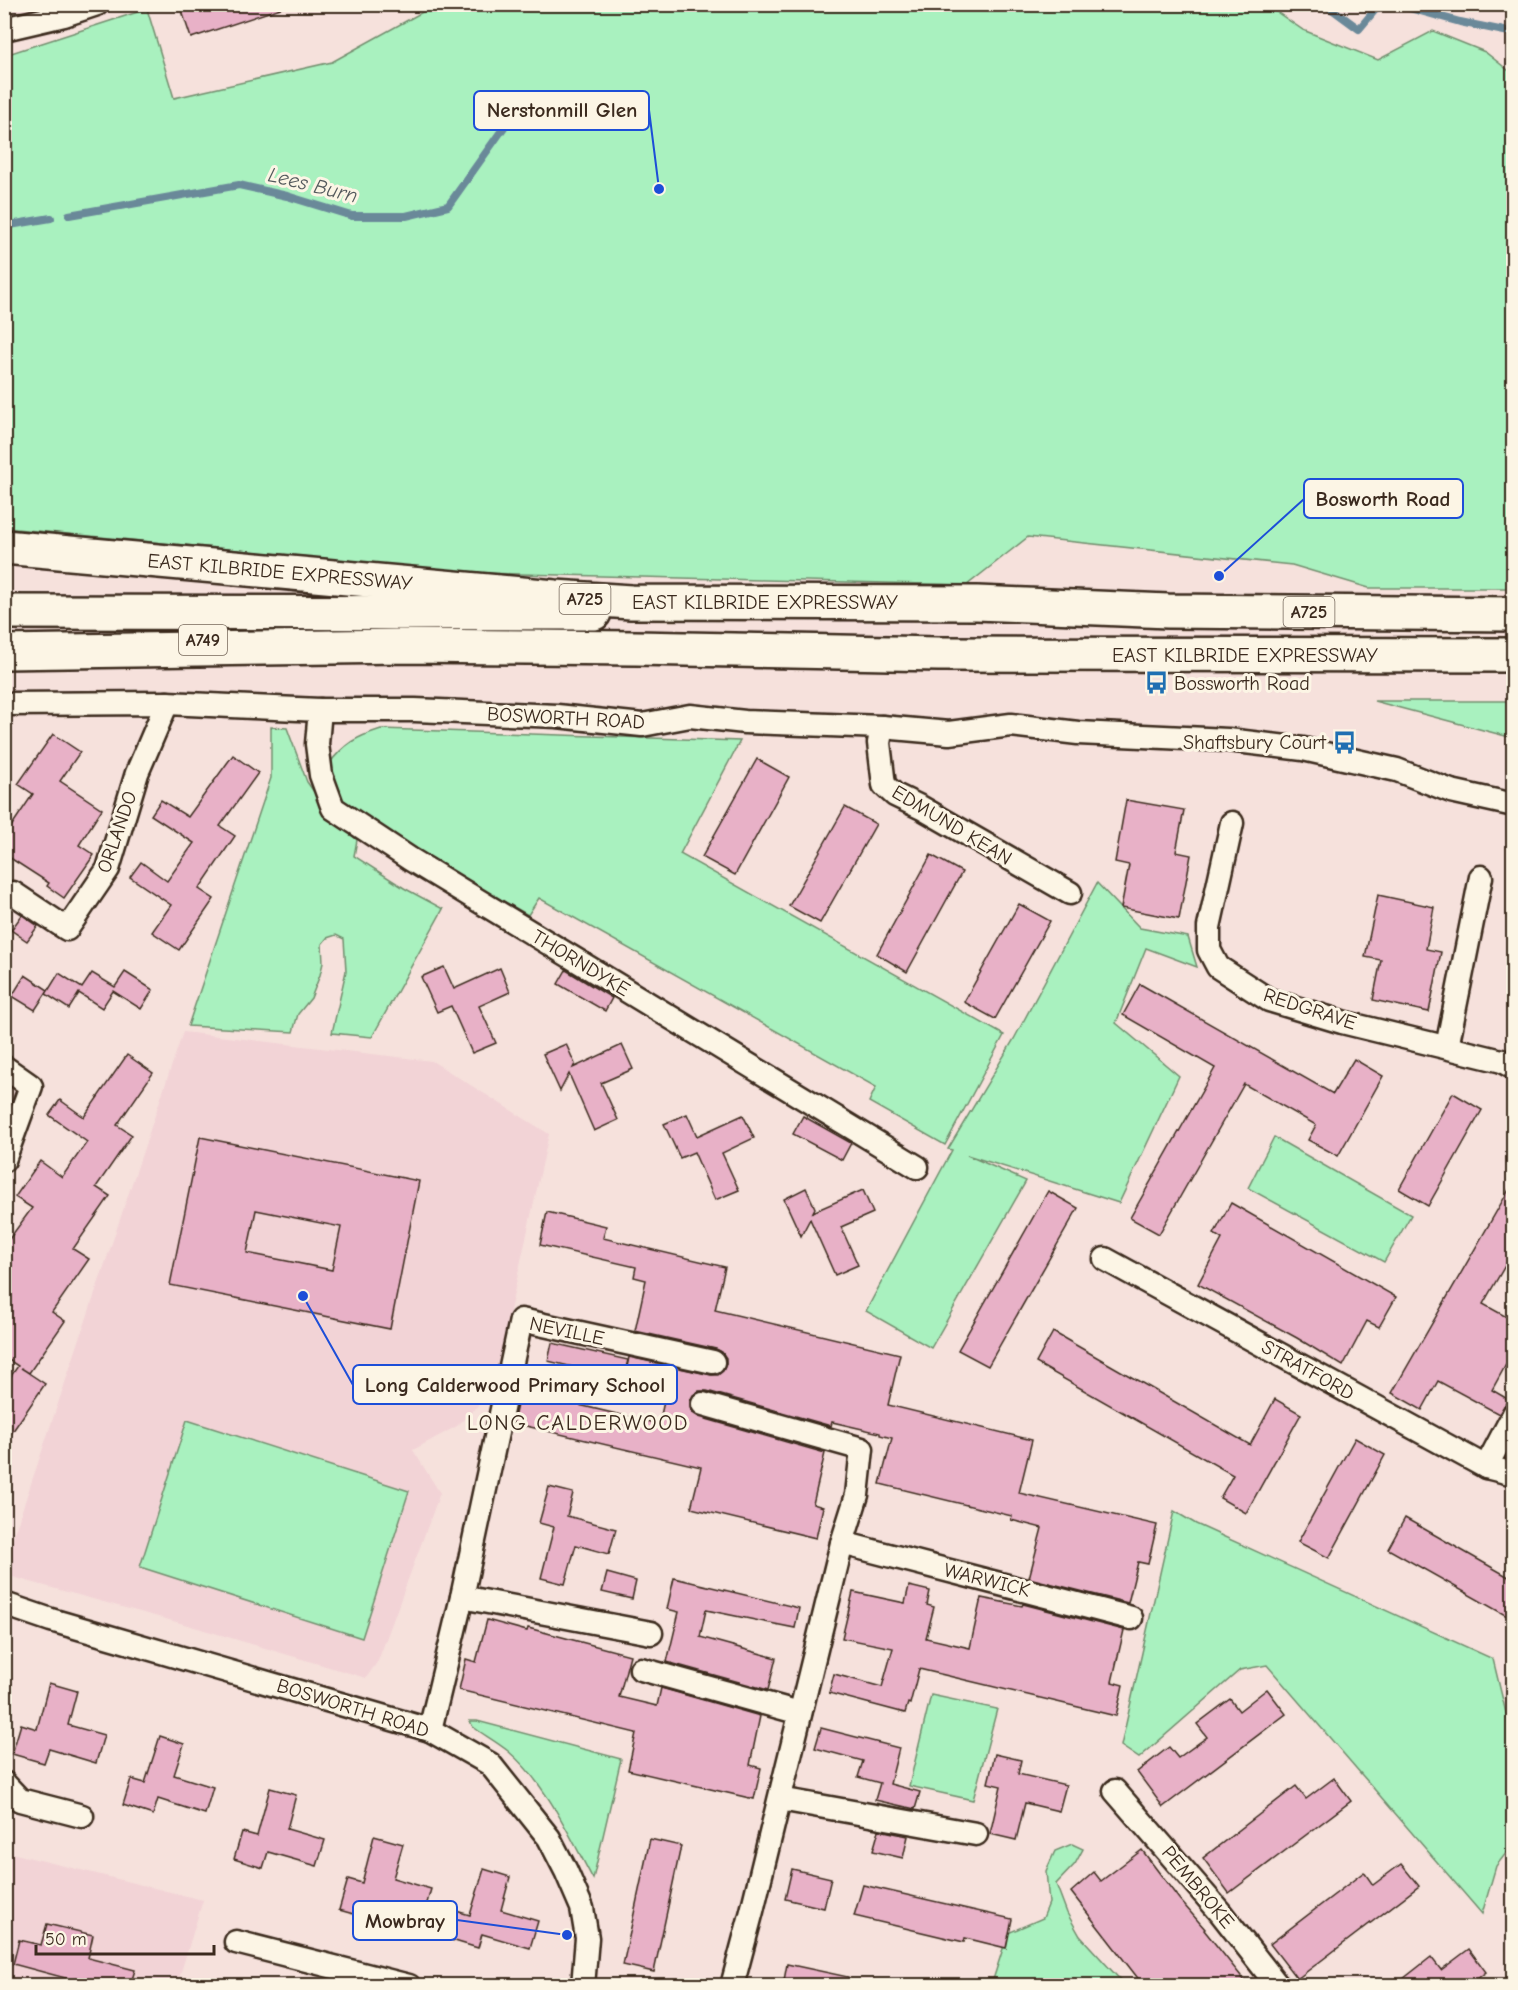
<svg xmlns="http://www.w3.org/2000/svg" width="1518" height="1990" viewBox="0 0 1518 1990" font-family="'Comic Neue',sans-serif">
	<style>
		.built { fill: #f2d3d6 }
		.green { fill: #a9f1bf; stroke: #728e6e; stroke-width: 1.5 }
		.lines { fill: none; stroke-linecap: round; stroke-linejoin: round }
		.stream { stroke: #6a8999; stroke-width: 8 }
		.building { fill: #e8b1c7; stroke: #3b2a1e; stroke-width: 1.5; fill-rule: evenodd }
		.minor-casing { stroke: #3b2a1e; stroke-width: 27 }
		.primary-casing { stroke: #3b2a1e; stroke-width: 38 }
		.trunk-casing { stroke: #3b2a1e; stroke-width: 38 }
		.minor { stroke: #fcf5e5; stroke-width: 22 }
		.primary { stroke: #fcf5e5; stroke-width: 33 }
		.trunk { stroke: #fcf5e5; stroke-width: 33 }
		.labels { text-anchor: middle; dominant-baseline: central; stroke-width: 6; stroke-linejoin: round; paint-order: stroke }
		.shield { fill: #fcf5e5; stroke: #75675a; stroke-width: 1.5 }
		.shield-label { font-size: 18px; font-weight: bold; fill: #3b2a1e }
		.street-label { font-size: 20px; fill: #3b2a1e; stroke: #fcf5e5 }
		.poi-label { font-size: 20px; fill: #3b2a1e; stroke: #fcf5e5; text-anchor: start }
		.water-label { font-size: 21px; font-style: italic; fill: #53595c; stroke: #fcf5e5 }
		.quarter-label { font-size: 22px; letter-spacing: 1.5px; fill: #3b2a1e; stroke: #fcf5e5 }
		.leader { fill: none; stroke: #1d4ed8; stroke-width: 2 }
		.callout-dot { fill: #1d4ed8; stroke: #fcf5e5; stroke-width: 2 }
		.callout { fill: #fcf5e5; stroke: #1d4ed8; stroke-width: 2 }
		.callout-label { font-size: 21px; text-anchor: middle; font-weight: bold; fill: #3b2a1e }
	</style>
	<rect width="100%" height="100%" fill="#f6e1dc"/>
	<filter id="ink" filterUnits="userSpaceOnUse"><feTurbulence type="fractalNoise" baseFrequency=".0167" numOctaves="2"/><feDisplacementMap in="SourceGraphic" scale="12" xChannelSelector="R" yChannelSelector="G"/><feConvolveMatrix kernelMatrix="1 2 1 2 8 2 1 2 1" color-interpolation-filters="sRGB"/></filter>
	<g filter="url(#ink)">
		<!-- built -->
		<g class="built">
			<polygon points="183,1032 432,1061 549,1134 492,1392 457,1426 413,1450 440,1493 378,1661 366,1678 191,1626 5,1575 5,1561"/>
			<polygon points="11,1853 203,1900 177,1985 5,1986 5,1879"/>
		</g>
		<!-- green -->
		<g class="green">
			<polygon points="435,5 1265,4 1303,30 1378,60 1433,31 1485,52 1513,74 1513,588 1369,588 1292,565 1028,537 967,585 478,573 5,528 5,55 147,9 174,98 332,62"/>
			<polygon points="1374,701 1513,701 1513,738"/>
			<polygon points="271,727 287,728 307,782 328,812 357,840 354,856 404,888 443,909 372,1037 332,1033 346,971 344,939 336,935 327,938 322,944 323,963 320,975 311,998 298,1014 293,1032 188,1026 271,778"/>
			<path d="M381 729 740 741 680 854 1004 1035 945 1145 869 1102 876 1087 539 898 528 915 352 815 337 796 328 765C345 743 356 737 381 729Z"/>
			<polygon points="1097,883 1140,928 1188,937 1197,967 1146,948 1116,1023 1179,1076 1119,1203 967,1155 1026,1181 931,1348 866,1311 952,1150 948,1149 1014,1039"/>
			<polygon points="1274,1137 1411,1215 1384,1262 1248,1188"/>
			<polygon points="187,1420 409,1491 362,1638 140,1567"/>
			<polygon points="1174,1511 1196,1524 1493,1659 1513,1742 1514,1843 1496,1866 1482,1914 1267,1665 1240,1670 1139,1758 1121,1746"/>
			<polygon points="931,1695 997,1709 973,1800 909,1786"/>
			<path d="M470 1721H477L621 1759 593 1879C569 1835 547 1784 508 1751 497 1742 484 1735 473 1727Z"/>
			<polygon points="1072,1844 1083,1849 1075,1864 1056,1884 1067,1913 1080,1936 1125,1985 991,1986 1008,1933 1043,1918 1049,1903 1046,1871 1055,1851"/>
		</g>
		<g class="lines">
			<!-- stream -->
			<g class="stream">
				<polyline points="1325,4 1359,29 1380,4"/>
				<polyline points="1395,4 1460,22 1514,33"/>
				<polyline points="69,215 239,185 287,196 352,216 406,216 448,206 507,123"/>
				<polyline points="4,226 51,218"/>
			</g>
		</g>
		<!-- building -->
		<g class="building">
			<polygon points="201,4 281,4 281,8 191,38 182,11"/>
			<polygon points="53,734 80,752 60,781 102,809 79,845 94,855 64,898 47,886 49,883 4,854 4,837 33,794 18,784"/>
			<polygon points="233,755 258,773 220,826 235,836 199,889 214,899 179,950 152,932 171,905 130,877 141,862 167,881 194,843 151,815 161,800 188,817"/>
			<polygon points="757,759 789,777 735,875 702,857"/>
			<polygon points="1126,800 1184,810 1176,852 1191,855 1179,919 1121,908 1129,865 1115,862"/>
			<polygon points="845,807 876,824 820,923 789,906"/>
			<polygon points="931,855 962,872 907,972 877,954"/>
			<polygon points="1378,895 1434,907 1426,949 1441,952 1429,1012 1373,1000 1381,960 1365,957"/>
			<polygon points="1019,904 1050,921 995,1019 964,1002"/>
			<polygon points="22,915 38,926 27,941 11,930"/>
			<polygon points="444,967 454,989 500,968 510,992 479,1006 496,1043 472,1053 451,1006 437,1012 421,977"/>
			<polygon points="566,970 612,998 605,1011 558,984"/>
			<polygon points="125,972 153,990 141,1009 113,991 102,1008 79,993 69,1009 46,994 59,973 82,988 92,973 115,987"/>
			<polygon points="25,975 48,990 35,1010 12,996"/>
			<polygon points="1140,984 1333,1094 1354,1059 1383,1076 1338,1156 1308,1140 1316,1125 1244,1084 1159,1234 1130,1218 1215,1068 1123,1015"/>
			<polygon points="566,1044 575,1064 573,1068 622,1045 633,1069 601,1083 618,1120 594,1131 569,1074 560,1091 543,1054"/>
			<polygon points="127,1055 153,1073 117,1125 132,1135 96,1187 110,1196 73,1249 89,1259 52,1312 65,1321 29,1373 21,1368 45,1384 4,1444 4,1386 18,1366 4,1357 4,1246 32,1208 15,1197 40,1161 62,1177 87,1142 49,1115 60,1100 84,1117"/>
			<polygon points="1453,1093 1482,1110 1428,1206 1399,1189"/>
			<polygon points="687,1114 697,1136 743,1115 754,1138 722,1153 739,1190 715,1200 694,1152 680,1158 664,1124"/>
			<polygon points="803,1116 851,1143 842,1160 793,1134"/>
			<path d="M200 1137 419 1181 390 1329 170 1285ZM256 1210 341 1227 332 1270 247 1253Z"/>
			<polygon points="1514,1181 1514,1250 1483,1304 1514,1321 1514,1350 1492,1390 1511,1401 1506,1403 1499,1414 1438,1381 1422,1410 1392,1393"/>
			<polygon points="806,1188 815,1208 813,1212 863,1190 873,1213 841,1227 858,1265 835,1275 810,1219 801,1236 784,1199"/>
			<polygon points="1048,1191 1078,1208 988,1366 958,1350"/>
			<polygon points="1231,1203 1396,1297 1379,1327 1367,1321 1343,1366 1297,1338 1198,1284 1222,1239 1214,1234"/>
			<polygon points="547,1212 606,1226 603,1238 725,1267 715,1310 900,1354 888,1405 1032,1440 1019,1493 1157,1525 1148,1564 1138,1562 1128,1603 1029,1578 1042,1528 1011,1520 1012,1516 880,1484 892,1438 880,1435 880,1433 832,1422 831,1426 707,1391 699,1391 693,1395 690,1401 690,1408 694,1414 699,1417 825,1453 813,1504 823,1507 816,1538 691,1508 701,1467 513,1423 520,1391 659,1424 667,1388 625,1377 629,1357 711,1375 718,1375 723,1371 726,1364 726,1358 722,1352 716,1349 635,1331 646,1280 634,1277 636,1267 540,1245"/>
			<polygon points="1053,1332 1250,1445 1275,1399 1301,1414 1246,1513 1220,1498 1233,1475 1036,1363"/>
			<polygon points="552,1343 628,1360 623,1379 548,1361"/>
			<polygon points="1355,1438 1385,1455 1329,1558 1298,1542"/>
			<polygon points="549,1487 573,1493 567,1516 616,1529 609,1554 576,1545 565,1584 541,1578 554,1527 539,1523"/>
			<polygon points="1405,1518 1514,1580 1514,1620 1388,1549"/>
			<polygon points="607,1573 636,1581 632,1599 602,1592"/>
			<polygon points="674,1578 799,1608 795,1628 706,1610 700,1637 776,1658 768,1690 667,1662 679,1612 667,1609"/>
			<polygon points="909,1586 930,1591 927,1605 934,1607 926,1638 970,1648 981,1598 1022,1606 1023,1604 1124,1630 1112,1682 1123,1685 1116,1716 919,1669 910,1704 908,1703 905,1713 829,1693 834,1674 882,1687 893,1648 842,1638 853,1592 905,1603"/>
			<polygon points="487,1620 527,1631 528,1628 630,1655 619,1697 657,1706 661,1688 760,1716 750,1765 761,1768 754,1799 628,1770 636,1733 459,1690 466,1659 476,1662"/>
			<polygon points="49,1683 77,1691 68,1725 104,1735 96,1763 49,1749 44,1763 12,1754 21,1724 37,1729"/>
			<polygon points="1267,1689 1286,1714 1163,1807 1137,1772 1169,1747 1178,1758 1207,1737 1197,1724 1230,1699 1239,1711"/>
			<polygon points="821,1728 899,1748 890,1784 920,1792 915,1809 875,1800 880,1783 858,1777 863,1761 815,1748"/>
			<polygon points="160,1736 184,1744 174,1775 213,1787 205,1814 158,1799 153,1815 123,1805 131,1779 145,1783"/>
			<polygon points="995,1754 1021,1760 1018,1774 1066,1785 1059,1811 1025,1803 1016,1840 990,1834 1001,1786 988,1783"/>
			<polygon points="1334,1778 1351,1801 1229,1893 1203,1858 1296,1786 1306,1799"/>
			<polygon points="270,1788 296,1795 287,1829 325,1840 317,1866 268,1852 263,1868 234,1859 242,1832 257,1836"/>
			<polygon points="879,1830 908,1836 903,1858 873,1851"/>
			<polygon points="374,1836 403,1844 393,1878 431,1889 423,1917 372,1904 368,1918 339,1910 348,1879 362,1883"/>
			<polygon points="650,1839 681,1846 654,1972 623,1965"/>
			<polygon points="1142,1850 1179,1899 1205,1929 1204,1930 1249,1986 1144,1986 1071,1892 1094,1872 1101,1881"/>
			<polygon points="1401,1864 1419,1886 1297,1979 1270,1944 1364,1872 1373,1885"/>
			<polygon points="484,1869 510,1877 501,1910 538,1921 530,1948 482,1934 478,1948 448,1939 456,1911 470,1915"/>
			<polygon points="792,1869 831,1878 824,1908 785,1899"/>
			<polygon points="863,1885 1012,1919 1006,1948 965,1938 964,1942 854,1916"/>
			<polygon points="47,1924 93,1935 88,1958 135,1970 130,1986 95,1986 13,1964 19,1940 41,1945"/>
			<polygon points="1469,1949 1486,1972 1468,1986 1394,1986 1431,1957 1441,1970"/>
			<polygon points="787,1964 848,1977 847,1986 783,1986"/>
		</g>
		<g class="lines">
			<defs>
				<g id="minor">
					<polyline points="4,29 64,15 97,4"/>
					<polyline points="4,704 167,703 320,710 415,710 557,716 642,725 690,716 745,722 882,727 949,733 1011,725 1078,733 1228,740 1303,749 1397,770 1451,791 1514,805"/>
					<polyline points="320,710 317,744 321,775 333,808 410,859 917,1167"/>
					<polyline points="882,727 879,743 884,785 895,795 922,808 1070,893"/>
					<polyline points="1232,823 1209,927 1209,950 1218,967 1269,1000 1342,1022 1502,1061 1514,1068"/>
					<polyline points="13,893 67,929 108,869 137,773 167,703"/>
					<polyline points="1447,1047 1481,877"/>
					<polyline points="4,1067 31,1086 4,1160"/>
					<polyline points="1105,1259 1486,1467 1514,1474"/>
					<polyline points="703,1404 862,1449 857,1495 842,1543 752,1911 732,1986"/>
					<polyline points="1486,1467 1514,1414"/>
					<polyline points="842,1543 1131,1618"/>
					<polyline points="462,1597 651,1633"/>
					<polyline points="4,1604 51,1620 430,1730 490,1764 549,1838 566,1871 582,1908 587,1938 583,1986"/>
					<polyline points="641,1669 800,1713"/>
					<polyline points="430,1730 462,1597 521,1320 713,1362"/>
					<polyline points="4,1783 20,1800 82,1816"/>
					<polyline points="1115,1791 1220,1912 1278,1986"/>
					<polyline points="780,1799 976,1834"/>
					<polyline points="236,1942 409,1986"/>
				</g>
				<polyline id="primary" points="4,612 594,613"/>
				<g id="trunk">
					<polyline points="4,547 555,597 631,602 977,603 1168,611 1514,614"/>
					<polyline points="4,652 400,646 636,648 938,654 1514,655"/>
				</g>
			</defs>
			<!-- minor casing -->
			<use href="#minor" class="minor-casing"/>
			<!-- primary casing -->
			<use href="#primary" class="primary-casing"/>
			<!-- trunk casing -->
			<use href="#trunk" class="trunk-casing"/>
			<!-- minor -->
			<use href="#minor" class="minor"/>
			<!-- primary -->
			<use href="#primary" class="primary"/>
			<!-- trunk -->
			<use href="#trunk" class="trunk"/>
		</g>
	</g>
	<!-- icons -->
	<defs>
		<symbol id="bus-bare" viewBox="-9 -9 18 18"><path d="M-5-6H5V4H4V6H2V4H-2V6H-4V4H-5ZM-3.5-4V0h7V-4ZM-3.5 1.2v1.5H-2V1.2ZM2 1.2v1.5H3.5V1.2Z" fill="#1f6fb2" stroke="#fcf5e5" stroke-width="2.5" paint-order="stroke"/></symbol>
	</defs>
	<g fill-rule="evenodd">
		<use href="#bus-bare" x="1140" y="666" width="33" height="33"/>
		<use href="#bus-bare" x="1328" y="726" width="33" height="33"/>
	</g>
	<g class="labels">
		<!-- shield labels -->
		<g class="shield">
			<rect x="559.5" y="584" width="51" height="30" rx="4.5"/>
			<rect x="1283.5" y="597" width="51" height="30" rx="4.5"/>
			<rect x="179" y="625" width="48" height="30" rx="4.5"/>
		</g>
		<g class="shield-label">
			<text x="585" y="599">A725</text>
			<text x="1309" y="612">A725</text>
			<text x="203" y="640">A749</text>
		</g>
		<!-- street labels -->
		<g class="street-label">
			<text transform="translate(280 572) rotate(5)">EAST KILBRIDE EXPRESSWAY</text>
			<text x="765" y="602">EAST KILBRIDE EXPRESSWAY</text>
			<text x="1245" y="655">EAST KILBRIDE EXPRESSWAY</text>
			<text transform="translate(566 718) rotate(3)">BOSWORTH ROAD</text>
			<text transform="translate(952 825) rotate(31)">EDMUND KEAN</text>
			<text transform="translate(117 832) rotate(-71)">ORLANDO</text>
			<text transform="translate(581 963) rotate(31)">THORNDYKE</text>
			<text transform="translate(1310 1009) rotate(18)">REDGRAVE</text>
			<text transform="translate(567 1331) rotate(12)">NEVILLE</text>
			<text transform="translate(1308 1370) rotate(29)">STRATFORD</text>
			<text transform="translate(987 1580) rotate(14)">WARWICK</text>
			<text transform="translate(353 1708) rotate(17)">BOSWORTH ROAD</text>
			<text transform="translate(1198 1887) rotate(50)">PEMBROKE</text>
		</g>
		<!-- poi labels -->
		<g class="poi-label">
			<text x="1174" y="683">Bossworth Road</text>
			<text x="1326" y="742" text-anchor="end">Shaftsbury Court</text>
		</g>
		<!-- water labels -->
		<g class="water-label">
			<text transform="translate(313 185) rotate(14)">Lees Burn</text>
		</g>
		<!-- quarter labels -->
		<g class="quarter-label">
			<text x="578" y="1423">LONG CALDERWOOD</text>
		</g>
	</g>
	<!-- callouts -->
	<path class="leader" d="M659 189L649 110M1219 576L1304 499M303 1296L353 1385M567 1935L457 1920"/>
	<g class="callout-dot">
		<circle cx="659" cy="189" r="6"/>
		<circle cx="1219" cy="576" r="6"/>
		<circle cx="303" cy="1296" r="6"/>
		<circle cx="567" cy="1935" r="6"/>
	</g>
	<g class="callout">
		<rect x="474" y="91" width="175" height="39" rx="6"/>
		<rect x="1304" y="479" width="159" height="39" rx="6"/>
		<rect x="353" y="1365" width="324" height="39" rx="6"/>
		<rect x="353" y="1901" width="104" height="39" rx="6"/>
	</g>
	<g class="callout-label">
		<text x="562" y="117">Nerstonmill Glen</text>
		<text x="1383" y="506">Bosworth Road</text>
		<text x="515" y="1392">Long Calderwood Primary School</text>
		<text x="405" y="1928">Mowbray</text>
	</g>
	<!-- margin -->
	<rect width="1518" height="1990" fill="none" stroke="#fcf5e5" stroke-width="24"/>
	<rect x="12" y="12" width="1494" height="1966" fill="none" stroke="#3b2a1e" stroke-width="2" filter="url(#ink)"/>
	<!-- scale -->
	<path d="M36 1945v9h178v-9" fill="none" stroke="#3b2a1e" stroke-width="3"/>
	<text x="45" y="1945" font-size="18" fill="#3b2a1e" stroke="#fcf5e5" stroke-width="4.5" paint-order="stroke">50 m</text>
</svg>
